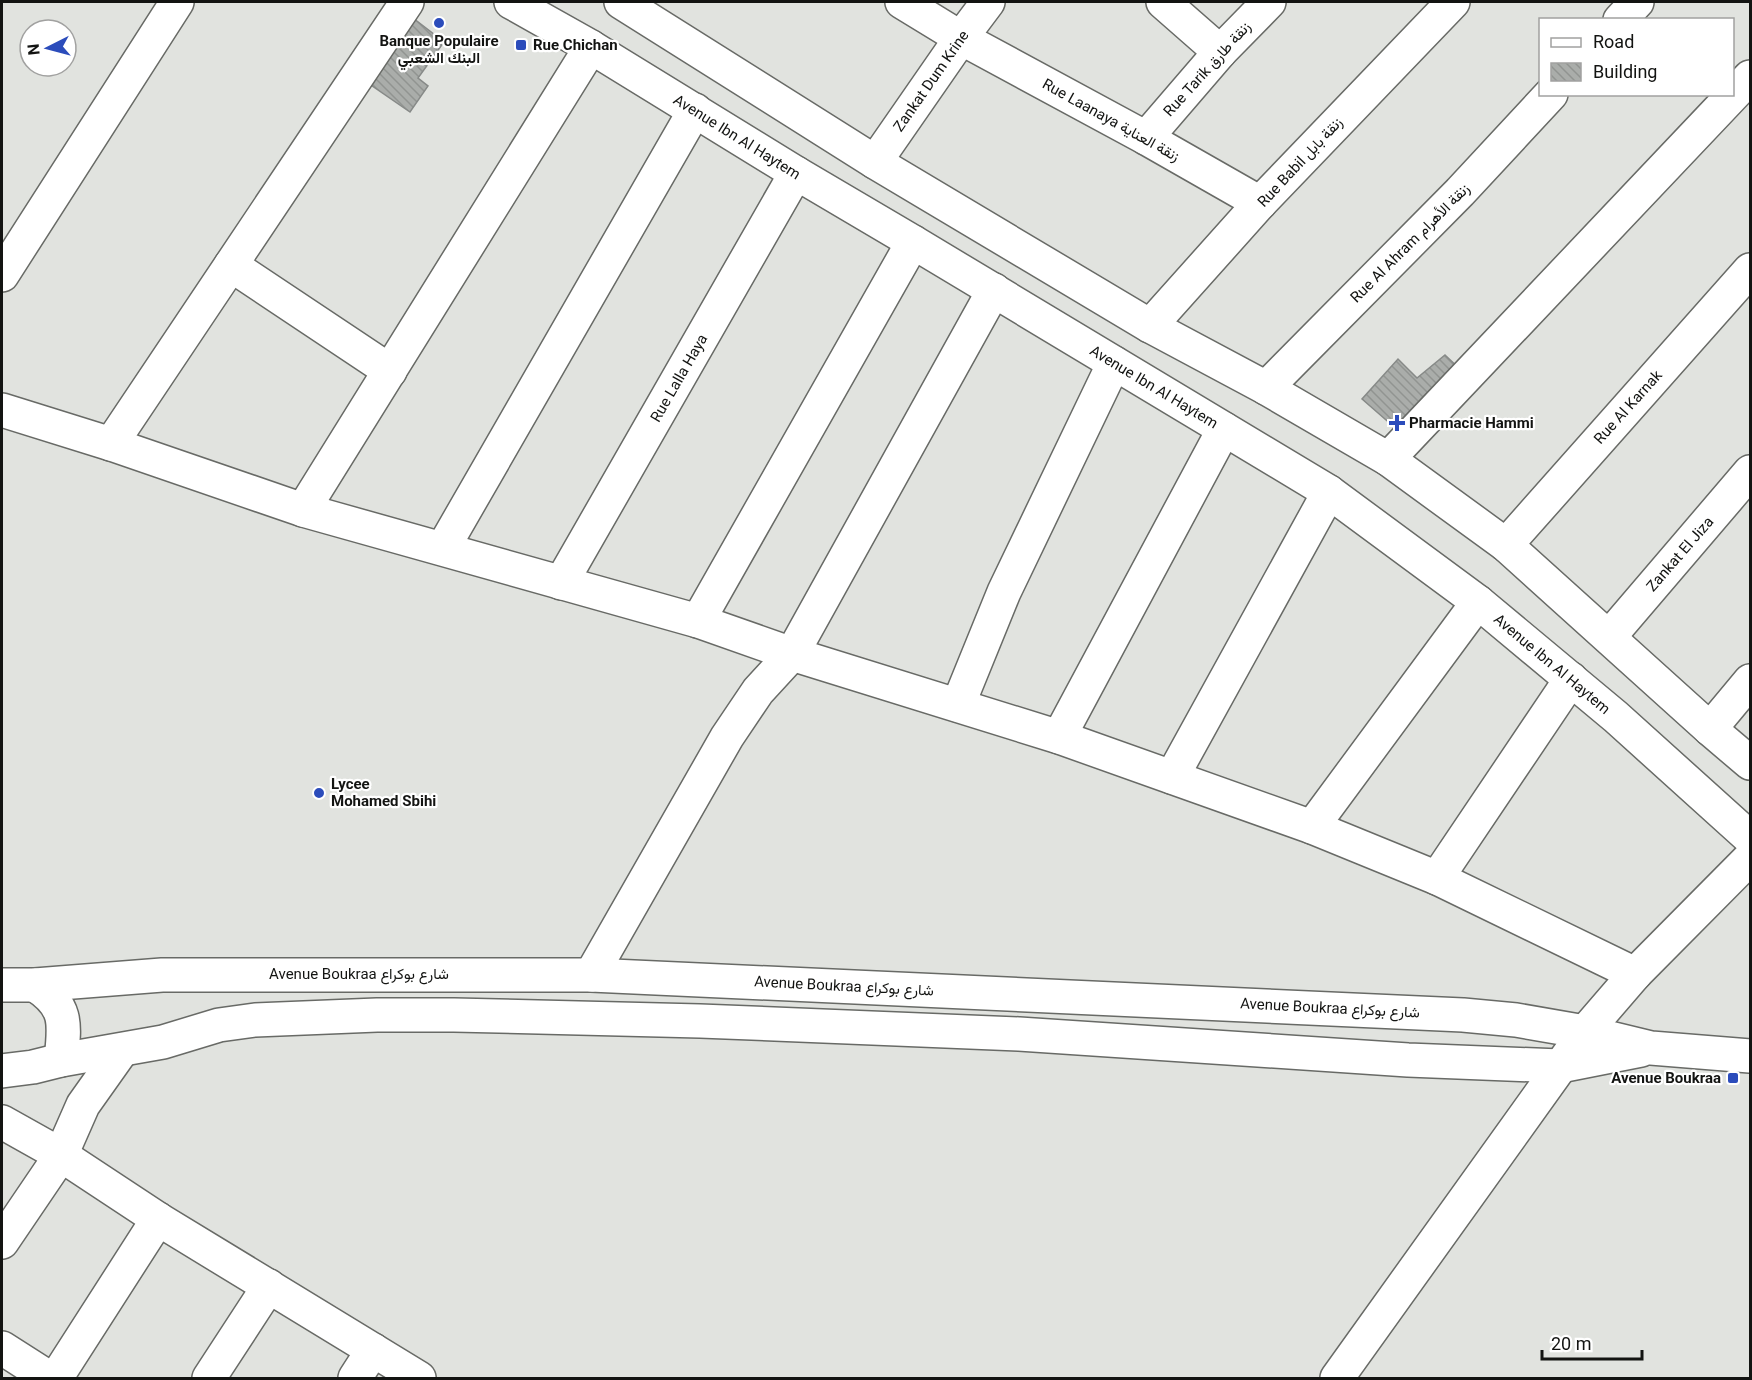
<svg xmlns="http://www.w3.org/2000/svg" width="1752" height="1380" viewBox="0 0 1752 1380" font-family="Roboto,Vazirmatn,sans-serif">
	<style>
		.building { fill: url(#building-back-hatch); stroke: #878a88; stroke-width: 1.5 }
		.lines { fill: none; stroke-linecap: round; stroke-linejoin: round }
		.minor-casing { stroke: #686a66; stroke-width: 36 }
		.tertiary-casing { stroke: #686a66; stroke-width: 36 }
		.secondary-casing { stroke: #686a66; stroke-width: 36 }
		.minor { stroke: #fff; stroke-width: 33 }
		.tertiary { stroke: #fff; stroke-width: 33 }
		.secondary { stroke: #fff; stroke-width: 33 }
		.poi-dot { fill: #2b4cbb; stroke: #fff; stroke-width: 2 }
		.labels { text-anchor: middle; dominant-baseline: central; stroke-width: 4.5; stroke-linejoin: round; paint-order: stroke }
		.poi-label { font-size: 15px; font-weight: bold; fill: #131412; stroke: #fff; text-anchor: start }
		.street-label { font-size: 15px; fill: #131412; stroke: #fff }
	</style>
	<defs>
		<pattern id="building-back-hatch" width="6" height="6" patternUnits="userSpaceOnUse" patternTransform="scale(1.5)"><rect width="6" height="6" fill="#aaadaa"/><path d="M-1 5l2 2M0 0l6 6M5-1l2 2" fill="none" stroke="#919491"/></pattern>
	</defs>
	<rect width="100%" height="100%" fill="#e1e3df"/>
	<!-- building -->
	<g class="building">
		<polygon points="413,18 444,42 418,78 428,86 410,112 368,83"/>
		<polygon points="1445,355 1462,371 1401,433 1362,399 1398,359 1417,378"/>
	</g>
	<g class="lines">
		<defs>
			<g id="minor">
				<polyline points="902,2 961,38 1146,138 1260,203"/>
				<polyline points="1163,2 1220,52"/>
				<polyline points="1620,20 1637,2"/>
				<polyline points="1146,138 1220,52 1269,2"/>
				<polyline points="875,162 961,38 988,2"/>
				<polyline points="231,265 390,371"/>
				<polyline points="2,275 177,2"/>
				<polyline points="1150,326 1260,203 1453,2"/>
				<polyline points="1266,388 1460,192 1551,94"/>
				<polyline points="2,410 111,444 303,510 698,621 792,654 1059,737 1312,827 1437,878 1635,974"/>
				<polyline points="111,444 407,2"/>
				<polyline points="1388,459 1750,77"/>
				<polyline points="303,510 591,47"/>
				<polyline points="1506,545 1750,270"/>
				<polyline points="443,548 695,110"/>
				<polyline points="561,583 796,173"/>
				<polyline points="698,621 913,242"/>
				<polyline points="1609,637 1750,472"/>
				<polyline points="958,705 1004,592 1114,363"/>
				<polyline points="1710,729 1750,681"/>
				<polyline points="1059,737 1224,429"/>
				<polyline points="1172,777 1329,492"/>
				<polyline points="1312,827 1478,602"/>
				<polyline points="1437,878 1571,679"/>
				<polyline points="591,975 727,737 758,691 792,654 994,290"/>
				<polyline points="2,1122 61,1155 158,1219 419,1378"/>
				<polyline points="2,1242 61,1155 83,1105 122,1050"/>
				<polyline points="2,1348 49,1378"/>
				<polyline points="56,1378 158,1219"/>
				<polyline points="209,1378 269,1286"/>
				<polyline points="355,1378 373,1350"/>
			</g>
			<g id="tertiary">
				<polyline points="2,985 35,985 162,975 591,975 1463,1015 1516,1020 1585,1032 1651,1048 1750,1056"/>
				<path d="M35 985C68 1006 65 1024 61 1060"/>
				<polyline points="2,1071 33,1067 61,1060 163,1042 219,1025 255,1020 377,1015 454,1015 700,1021 1019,1034 1408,1060 1560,1066 1641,1050"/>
				<polyline points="1337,1378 1585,1032 1635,974 1750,858"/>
			</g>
			<g id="secondary">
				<polyline points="511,2 591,47 796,173 913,242 1329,492 1478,602 1616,717 1750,838"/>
				<polyline points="621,2 875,162 1150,326 1266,388 1388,459 1506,545 1710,729 1750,763"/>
			</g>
		</defs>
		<!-- minor casing -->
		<use href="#minor" class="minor-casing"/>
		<!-- tertiary casing -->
		<use href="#tertiary" class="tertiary-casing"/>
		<!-- secondary casing -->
		<use href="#secondary" class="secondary-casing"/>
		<!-- minor -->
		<use href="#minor" class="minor"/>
		<!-- tertiary -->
		<use href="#tertiary" class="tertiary"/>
		<!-- secondary -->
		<use href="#secondary" class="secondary"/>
	</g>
	<!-- markers -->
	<g class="poi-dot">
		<circle cx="439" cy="23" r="6"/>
		<rect x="515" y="39" width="12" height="12" rx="3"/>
		<path d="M1394 414h6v6h6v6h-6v6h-6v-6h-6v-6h6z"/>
		<circle cx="319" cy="793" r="6"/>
		<rect x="1727" y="1072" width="12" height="12" rx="3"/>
	</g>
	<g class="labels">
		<!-- poi labels -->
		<g class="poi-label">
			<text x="439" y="41" text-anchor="middle">Banque Populaire<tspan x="439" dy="17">البنك الشعبي</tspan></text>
			<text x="533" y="45">Rue Chichan</text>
			<text x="1409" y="423">Pharmacie Hammi</text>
			<text x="331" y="784">Lycee<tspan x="331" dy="17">Mohamed Sbihi</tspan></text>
			<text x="1721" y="1078" text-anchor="end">Avenue Boukraa</text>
		</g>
		<!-- street labels -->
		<g class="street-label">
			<text transform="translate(1207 69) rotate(-48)">Rue Tarik زنقة طارق</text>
			<text transform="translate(931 81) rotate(-55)">Zankat Dum Krine</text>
			<text transform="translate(1111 120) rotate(29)">Rue Laanaya زنقة العناية</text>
			<text transform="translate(737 137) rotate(32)">Avenue Ibn Al Haytem</text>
			<text transform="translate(1300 162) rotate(-47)">Rue Babil زنقة بابل</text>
			<text transform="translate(1410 243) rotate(-45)">Rue Al Ahram زنقة الأهرام</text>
			<text transform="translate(679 378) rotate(-60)">Rue Lalla Haya</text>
			<text transform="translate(1154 387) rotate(31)">Avenue Ibn Al Haytem</text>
			<text transform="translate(1628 407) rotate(-48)">Rue Al Karnak</text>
			<text transform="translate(1680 554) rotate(-49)">Zankat El Jiza</text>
			<text transform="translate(1552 664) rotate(40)">Avenue Ibn Al Haytem</text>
			<text x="359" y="974">Avenue Boukraa شارع بوكراع</text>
			<text transform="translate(844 986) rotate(3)">Avenue Boukraa شارع بوكراع</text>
			<text transform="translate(1330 1008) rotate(3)">Avenue Boukraa شارع بوكراع</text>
		</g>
	</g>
	<!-- border -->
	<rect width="1752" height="1380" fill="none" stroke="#131412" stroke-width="6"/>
	<!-- legend -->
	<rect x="1539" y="18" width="195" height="78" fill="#ffffff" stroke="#a1a1a0" stroke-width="1.5"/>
	<rect x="1551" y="38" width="30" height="9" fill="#ffffff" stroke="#a1a1a0" stroke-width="1.5"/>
	<text x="1593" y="48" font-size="18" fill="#131412">Road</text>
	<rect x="1551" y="63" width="30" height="18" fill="url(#building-back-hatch)" stroke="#a1a1a0" stroke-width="1.5"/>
	<text x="1593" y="78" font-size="18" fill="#131412">Building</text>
	<!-- north arrow -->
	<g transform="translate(48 48) rotate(264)"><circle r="28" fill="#ffffff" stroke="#a1a1a0" stroke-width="1.5"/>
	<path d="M0-4.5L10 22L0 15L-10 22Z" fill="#2b4cbb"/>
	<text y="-9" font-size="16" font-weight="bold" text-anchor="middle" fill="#131412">N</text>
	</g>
	<!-- scale -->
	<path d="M1542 1350v9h100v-9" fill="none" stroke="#131412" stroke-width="3"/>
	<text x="1551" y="1350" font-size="18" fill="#131412" stroke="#ffffff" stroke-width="4.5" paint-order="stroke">20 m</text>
</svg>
